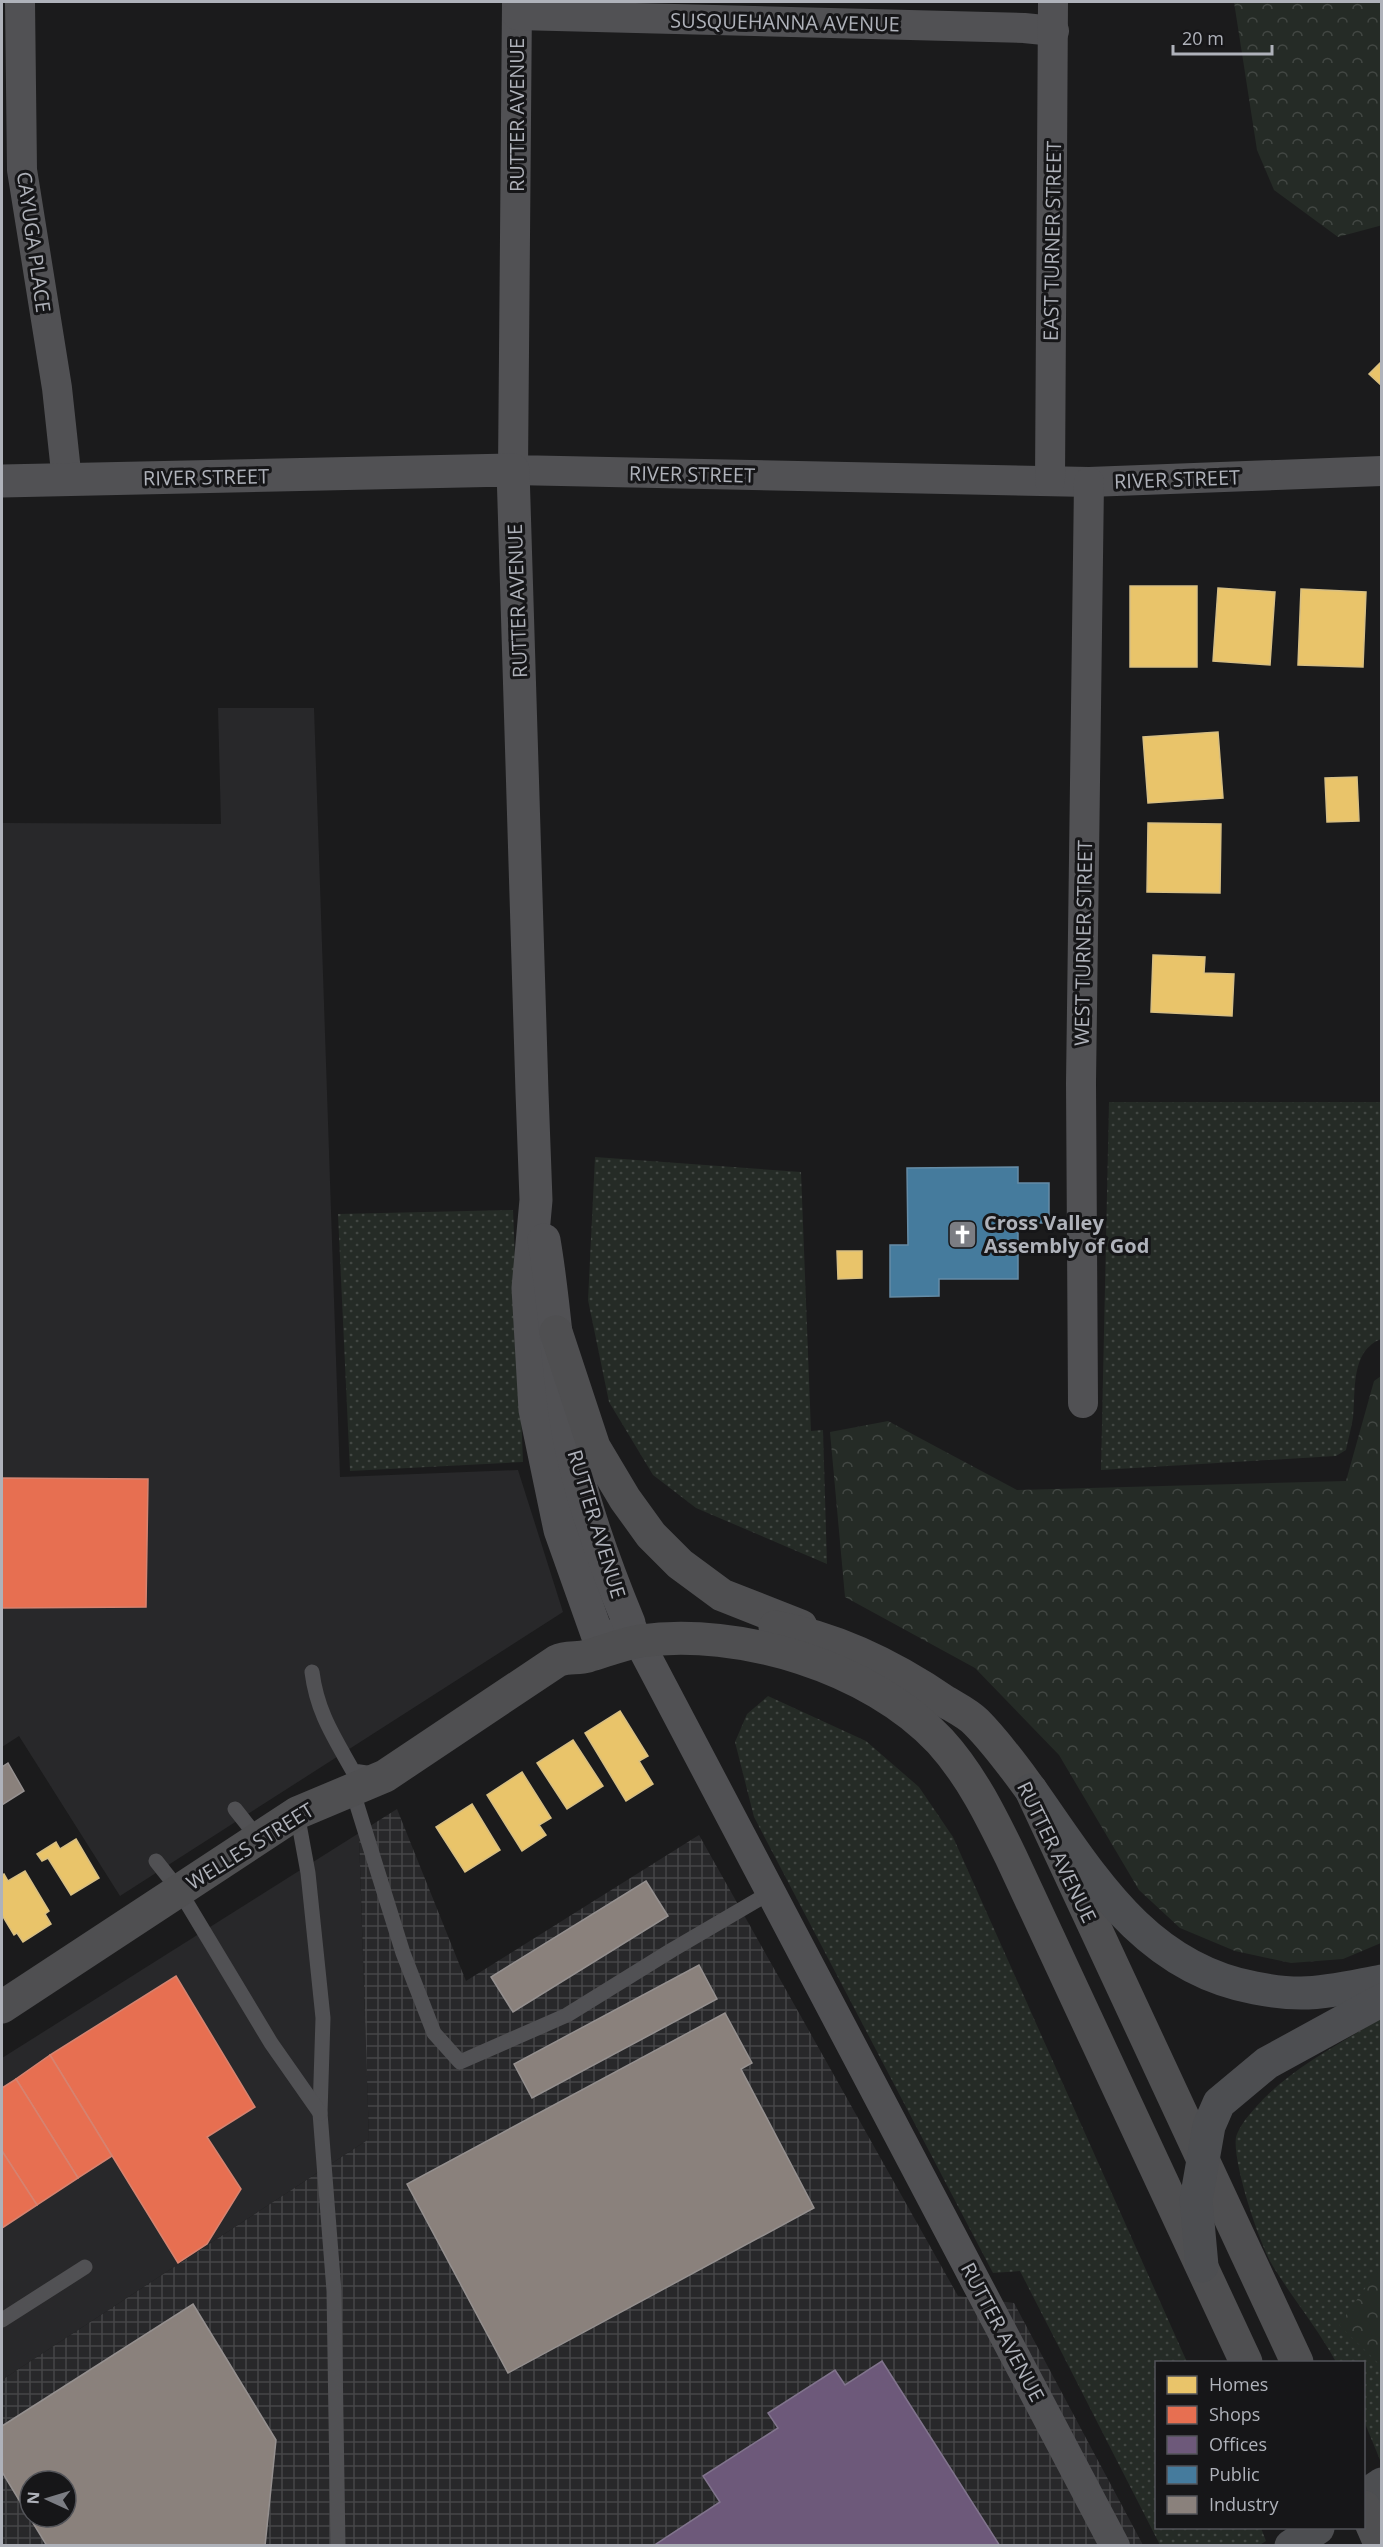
<svg xmlns="http://www.w3.org/2000/svg" width="1383" height="2547" viewBox="0 0 1383 2547" font-family="'Open Sans',sans-serif">
	<style>
		.built { fill: #28282a }
		.industrial { fill: url(#industrial-grid); fill-rule: evenodd }
		.grass { fill: url(#grass-dots) }
		.forest { fill: url(#forest-crowns) }
		.homes { fill: #e9c46a; stroke: #d8bf82; stroke-width: 1.5 }
		.shops { fill: #e76f51; stroke: #d68370; stroke-width: 1.5 }
		.offices { fill: #6d597a; stroke: #81748d; stroke-width: 1.5 }
		.public { fill: #457b9d; stroke: #658ca6; stroke-width: 1.5 }
		.industry { fill: #8a817c; stroke: #95908f; stroke-width: 1.5; fill-rule: evenodd }
		.lines { fill: none; stroke-linecap: round; stroke-linejoin: round }
		.service { stroke: #515154; stroke-width: 15 }
		.minor { stroke: #515154; stroke-width: 30 }
		.tertiary { stroke: #515154; stroke-width: 33 }
		.secondary { stroke: #4f4f51; stroke-width: 33 }
		.motorway { stroke: #4d4e51; stroke-width: 33 }
		.secondary-bridge { stroke: #4f4f51; stroke-width: 33 }
		.labels { text-anchor: middle; dominant-baseline: central; stroke-width: 6; stroke-linejoin: round; paint-order: stroke }
		.street-label { font-size: 20px; fill: #afb2ba; stroke: #161618 }
		.poi-label { font-size: 20px; font-weight: bold; fill: #afb2ba; stroke: #161618; text-anchor: start }
	</style>
	<defs>
		<pattern id="industrial-grid" width="8" height="8" patternUnits="userSpaceOnUse" patternTransform="scale(1.5)"><rect width="8" height="8" fill="#28282a"/><path d="M0 4h8M4 0v8" fill="none" stroke="#454547"/></pattern>
		<pattern id="grass-dots" width="8" height="8" patternUnits="userSpaceOnUse" patternTransform="scale(1.5)"><rect width="8" height="8" fill="#252b26"/><path d="M2 2h.1M6 6h.1" fill="none" stroke="#424743" stroke-width="1.8" stroke-linecap="round"/></pattern>
		<pattern id="forest-crowns" width="20" height="18" patternUnits="userSpaceOnUse" patternTransform="scale(1.5)"><rect width="20" height="18" fill="#252b26"/><path d="M2 6a3 3 0 1 1 6 0M12 15a3 3 0 1 1 6 0" fill="none" stroke="#424743"/></pattern>
	</defs>
	<rect width="100%" height="100%" fill="#1b1b1c"/>
	<!-- built -->
	<g class="built">
		<polygon points="218,708 314,708 340,1477 518,1470 563,1612 120,1896 19,1736 2,1747 2,823 221,824"/>
		<polygon points="359,1833 369,2139 2,2380 2,2058"/>
	</g>
	<!-- industrial -->
	<path class="industrial" d="M397 1809 466 1981 699 1835 958 2296 1014 2303 1143 2545 2 2546V2380L369 2139 359 1833ZM30 2481H66V2517H30Z"/>
	<!-- grass -->
	<g class="grass">
		<path d="M1109 1102H1381V1339C1350 1351 1356 1391 1353 1418 1351 1429 1348 1440 1346 1450L1336 1456 1101 1470Z"/>
		<polygon points="595,1157 801,1172 811,1431 823,1430 827,1564 696,1508 653,1475 609,1402 588,1300"/>
		<polygon points="513,1210 523,1462 350,1471 338,1214"/>
		<polygon points="768,1696 866,1741 919,1787 953,1837 1187,2362 1156,2362 1156,2528 1261,2528 1266,2541 1258,2546 1160,2545 1020,2271 993,2273 754,1817 735,1742 747,1714"/>
		<path d="M1381 2018 1382 2458 1380 2460 1364 2421V2362H1336C1318 2329 1294 2300 1274 2268 1260 2246 1232 2162 1236 2137 1238 2130 1245 2119 1250 2114 1283 2072 1337 2046 1381 2018Z"/>
	</g>
	<!-- forest -->
	<g class="forest">
		<polygon points="1234,2 1381,2 1382,225 1379,226 1338,237 1274,190 1257,150"/>
		<polygon points="1381,1376 1381,1943 1343,1959 1291,1963 1235,1951 1180,1928 1139,1890 1059,1755 975,1668 845,1597 830,1432 888,1421 1017,1490 1346,1481 1374,1381"/>
		<polygon points="1381,2266 1381,2366 1339,2325"/>
	</g>
	<!-- homes -->
	<g class="homes">
		<polygon points="1382,361 1382,386 1369,374"/>
		<rect x="1130" y="586" width="67" height="81"/>
		<polygon points="1218,588 1275,592 1270,665 1213,661"/>
		<polygon points="1301,589 1366,592 1363,667 1298,665"/>
		<polygon points="1218,732 1223,798 1148,803 1143,737"/>
		<polygon points="1357,777 1359,821 1327,822 1325,778"/>
		<polygon points="1148,823 1221,824 1220,893 1147,892"/>
		<polygon points="1153,955 1205,957 1204,973 1234,974 1232,1016 1151,1012"/>
		<polygon points="837,1251 862,1251 862,1278 838,1279"/>
		<polygon points="620,1711 648,1756 639,1761 653,1784 626,1801 585,1733"/>
		<polygon points="573,1740 603,1786 567,1809 537,1763"/>
		<polygon points="522,1772 551,1818 539,1825 546,1835 522,1851 487,1795"/>
		<polygon points="472,1804 500,1850 465,1872 436,1827"/>
		<polygon points="76,1839 99,1878 71,1895 48,1858 42,1861 37,1854 56,1842 60,1849"/>
		<polygon points="25,1871 49,1911 45,1914 51,1924 23,1942 17,1933 14,1935 2,1915 2,1875 4,1874 8,1881"/>
	</g>
	<!-- shops -->
	<g class="shops">
		<polygon points="2,1478 148,1479 146,1607 2,1608"/>
		<polygon points="176,1976 255,2107 207,2137 241,2189 207,2244 178,2263 50,2055"/>
		<polygon points="50,2055 112,2156 78,2178 16,2079"/>
		<polygon points="16,2079 78,2178 37,2205 2,2151 2,2088"/>
		<polygon points="2,2151 37,2205 2,2228"/>
	</g>
	<!-- offices -->
	<polygon class="offices" points="882,2361 1000,2546 653,2546 720,2502 703,2476 778,2428 768,2413 835,2370 845,2385"/>
	<!-- public -->
	<polygon class="public" points="1018,1167 1018,1183 1049,1183 1049,1223 1018,1223 1018,1279 939,1279 939,1296 890,1297 890,1245 908,1245 907,1168"/>
	<!-- industry -->
	<g class="industry">
		<polygon points="8,1763 24,1791 2,1805 2,1767"/>
		<polygon points="646,1881 668,1916 513,2012 491,1977"/>
		<polygon points="699,1965 717,1999 532,2098 514,2064"/>
		<polygon points="725,2013 752,2063 741,2069 814,2208 508,2373 407,2184"/>
		<path d="M193 2304 276 2440 265 2546H47L2 2472V2426ZM30 2481H66V2517H30Z"/>
	</g>
	<g class="lines">
		<!-- service -->
		<g class="service">
			<path d="M312 1672C317 1712 334 1737 353 1771L373 1774"/>
			<polyline points="352,1789 403,1953 434,2033 460,2062 567,2015 672,1950 771,1892"/>
			<polyline points="235,1809 258,1838"/>
			<polyline points="297,1813 308,1873 323,2018 320,2113 334,2291 338,2546"/>
			<polyline points="156,1861 179,1890 271,2043 320,2113"/>
			<polyline points="2,2320 85,2267"/>
		</g>
		<!-- minor -->
		<g class="minor">
			<polyline points="20,2 22,170 57,388 67,481"/>
			<polyline points="517,2 513,470 1089,482 1382,471"/>
			<polyline points="517,15 1024,28 1054,31"/>
			<polyline points="1050,481 1053,2"/>
			<polyline points="1083,1403 1081,1083 1089,482"/>
			<polyline points="629,1623 1115,2546"/>
		</g>
		<!-- tertiary -->
		<g class="tertiary">
			<polyline points="2,481 513,470 532,1092 536,1200 528,1288 535,1410 560,1530 597,1634 639,1641"/>
			<path d="M544 1240C554 1298 557 1355 565 1413 575 1483 602 1558 629 1623"/>
		</g>
		<!-- secondary -->
		<g class="secondary">
			<polyline points="556,1332 594,1447 625,1499 651,1535 680,1564 722,1595 801,1626"/>
			<path d="M775 1627C836 1638 895 1667 946 1702 956 1708 968 1714 976 1722 997 1743 1014 1767 1031 1790L1297 2362"/>
			<path d="M2 2007 297 1813 385 1776 557 1661C567 1656 577 1659 588 1656 605 1651 623 1644 640 1641 739 1627 871 1667 940 1741 971 1775 991 1816 1011 1857L1246 2362"/>
		</g>
		<!-- motorway -->
		<g class="motorway">
			<path d="M1031 1790C1091 1875 1144 1968 1255 1988 1270 1991 1286 1993 1301 1993 1328 1993 1355 1986 1382 1981"/>
			<polyline points="1202,2266 1196,2200 1209,2126 1219,2103 1267,2063 1382,2000"/>
			<polyline points="1364,2496 1382,2484"/>
			<polyline points="1291,2546 1318,2528"/>
		</g>
		<!-- secondary-bridge -->
		<polyline class="secondary-bridge" points="1364,2507 1381,2546"/>
	</g>
	<!-- icons -->
	<defs>
		<symbol id="church-square" viewBox="-11 -11 22 22"><rect x="-9" y="-9" width="18" height="18" rx="4" fill="#7b7d83" stroke="#161618"/><path d="M-1.2-6h2.4v3.5h3.3v2.4h-3.3V6h-2.4V-.1h-3.3v-2.4h3.3Z" fill="#fff"/></symbol>
	</defs>
	<g fill-rule="evenodd">
		<use href="#church-square" x="946" y="1218" width="33" height="33"/>
	</g>
	<g class="labels">
		<!-- street labels -->
		<g class="street-label">
			<text transform="translate(785 22) rotate(1)">SUSQUEHANNA AVENUE</text>
			<text transform="translate(516 115) rotate(-90)">RUTTER AVENUE</text>
			<text transform="translate(1052 241) rotate(-89)">EAST TURNER STREET</text>
			<text transform="translate(34 242) rotate(82)">CAYUGA PLACE</text>
			<text transform="translate(692 474) rotate(1)">RIVER STREET</text>
			<text transform="translate(206 477) rotate(-1)">RIVER STREET</text>
			<text transform="translate(1177 479) rotate(-2)">RIVER STREET</text>
			<text transform="translate(517 601) rotate(-92)">RUTTER AVENUE</text>
			<text transform="translate(1083 943) rotate(-89)">WEST TURNER STREET</text>
			<text transform="translate(597 1524) rotate(73)">RUTTER AVENUE</text>
			<text transform="translate(250 1846) rotate(-32)">WELLES STREET</text>
			<text transform="translate(1057 1852) rotate(64)">RUTTER AVENUE</text>
			<text transform="translate(1003 2332) rotate(62)">RUTTER AVENUE</text>
		</g>
		<!-- poi labels -->
		<g class="poi-label">
			<text x="984" y="1222">Cross Valley<tspan x="984" dy="23">Assembly of God</tspan></text>
		</g>
	</g>
	<!-- border -->
	<rect width="1383" height="2547" fill="none" stroke="#afb2ba" stroke-width="6"/>
	<!-- legend -->
	<rect x="1155" y="2361" width="210" height="168" fill="#161618" stroke="#535459" stroke-width="1.5"/>
	<rect x="1167" y="2376" width="30" height="18" fill="#e9c46a" stroke="#535459" stroke-width="1.5"/>
	<text x="1209" y="2391" font-size="18" fill="#afb2ba">Homes</text>
	<rect x="1167" y="2406" width="30" height="18" fill="#e76f51" stroke="#535459" stroke-width="1.5"/>
	<text x="1209" y="2421" font-size="18" fill="#afb2ba">Shops</text>
	<rect x="1167" y="2436" width="30" height="18" fill="#6d597a" stroke="#535459" stroke-width="1.5"/>
	<text x="1209" y="2451" font-size="18" fill="#afb2ba">Offices</text>
	<rect x="1167" y="2466" width="30" height="18" fill="#457b9d" stroke="#535459" stroke-width="1.5"/>
	<text x="1209" y="2481" font-size="18" fill="#afb2ba">Public</text>
	<rect x="1167" y="2496" width="30" height="18" fill="#8a817c" stroke="#535459" stroke-width="1.5"/>
	<text x="1209" y="2511" font-size="18" fill="#afb2ba">Industry</text>
	<!-- north arrow -->
	<g transform="translate(48 2499) rotate(274)"><circle r="28" fill="#161618" stroke="#535459" stroke-width="1.5"/>
	<path d="M0-4.5L10 22L0 15L-10 22Z" fill="#7b7d83"/>
	<text y="-9" font-size="16" font-weight="bold" text-anchor="middle" fill="#afb2ba">N</text>
	</g>
	<!-- scale -->
	<path d="M1173 45v9h99v-9" fill="none" stroke="#afb2ba" stroke-width="3"/>
	<text x="1182" y="45" font-size="18" fill="#afb2ba" stroke="#161618" stroke-width="4.5" paint-order="stroke">20 m</text>
</svg>
